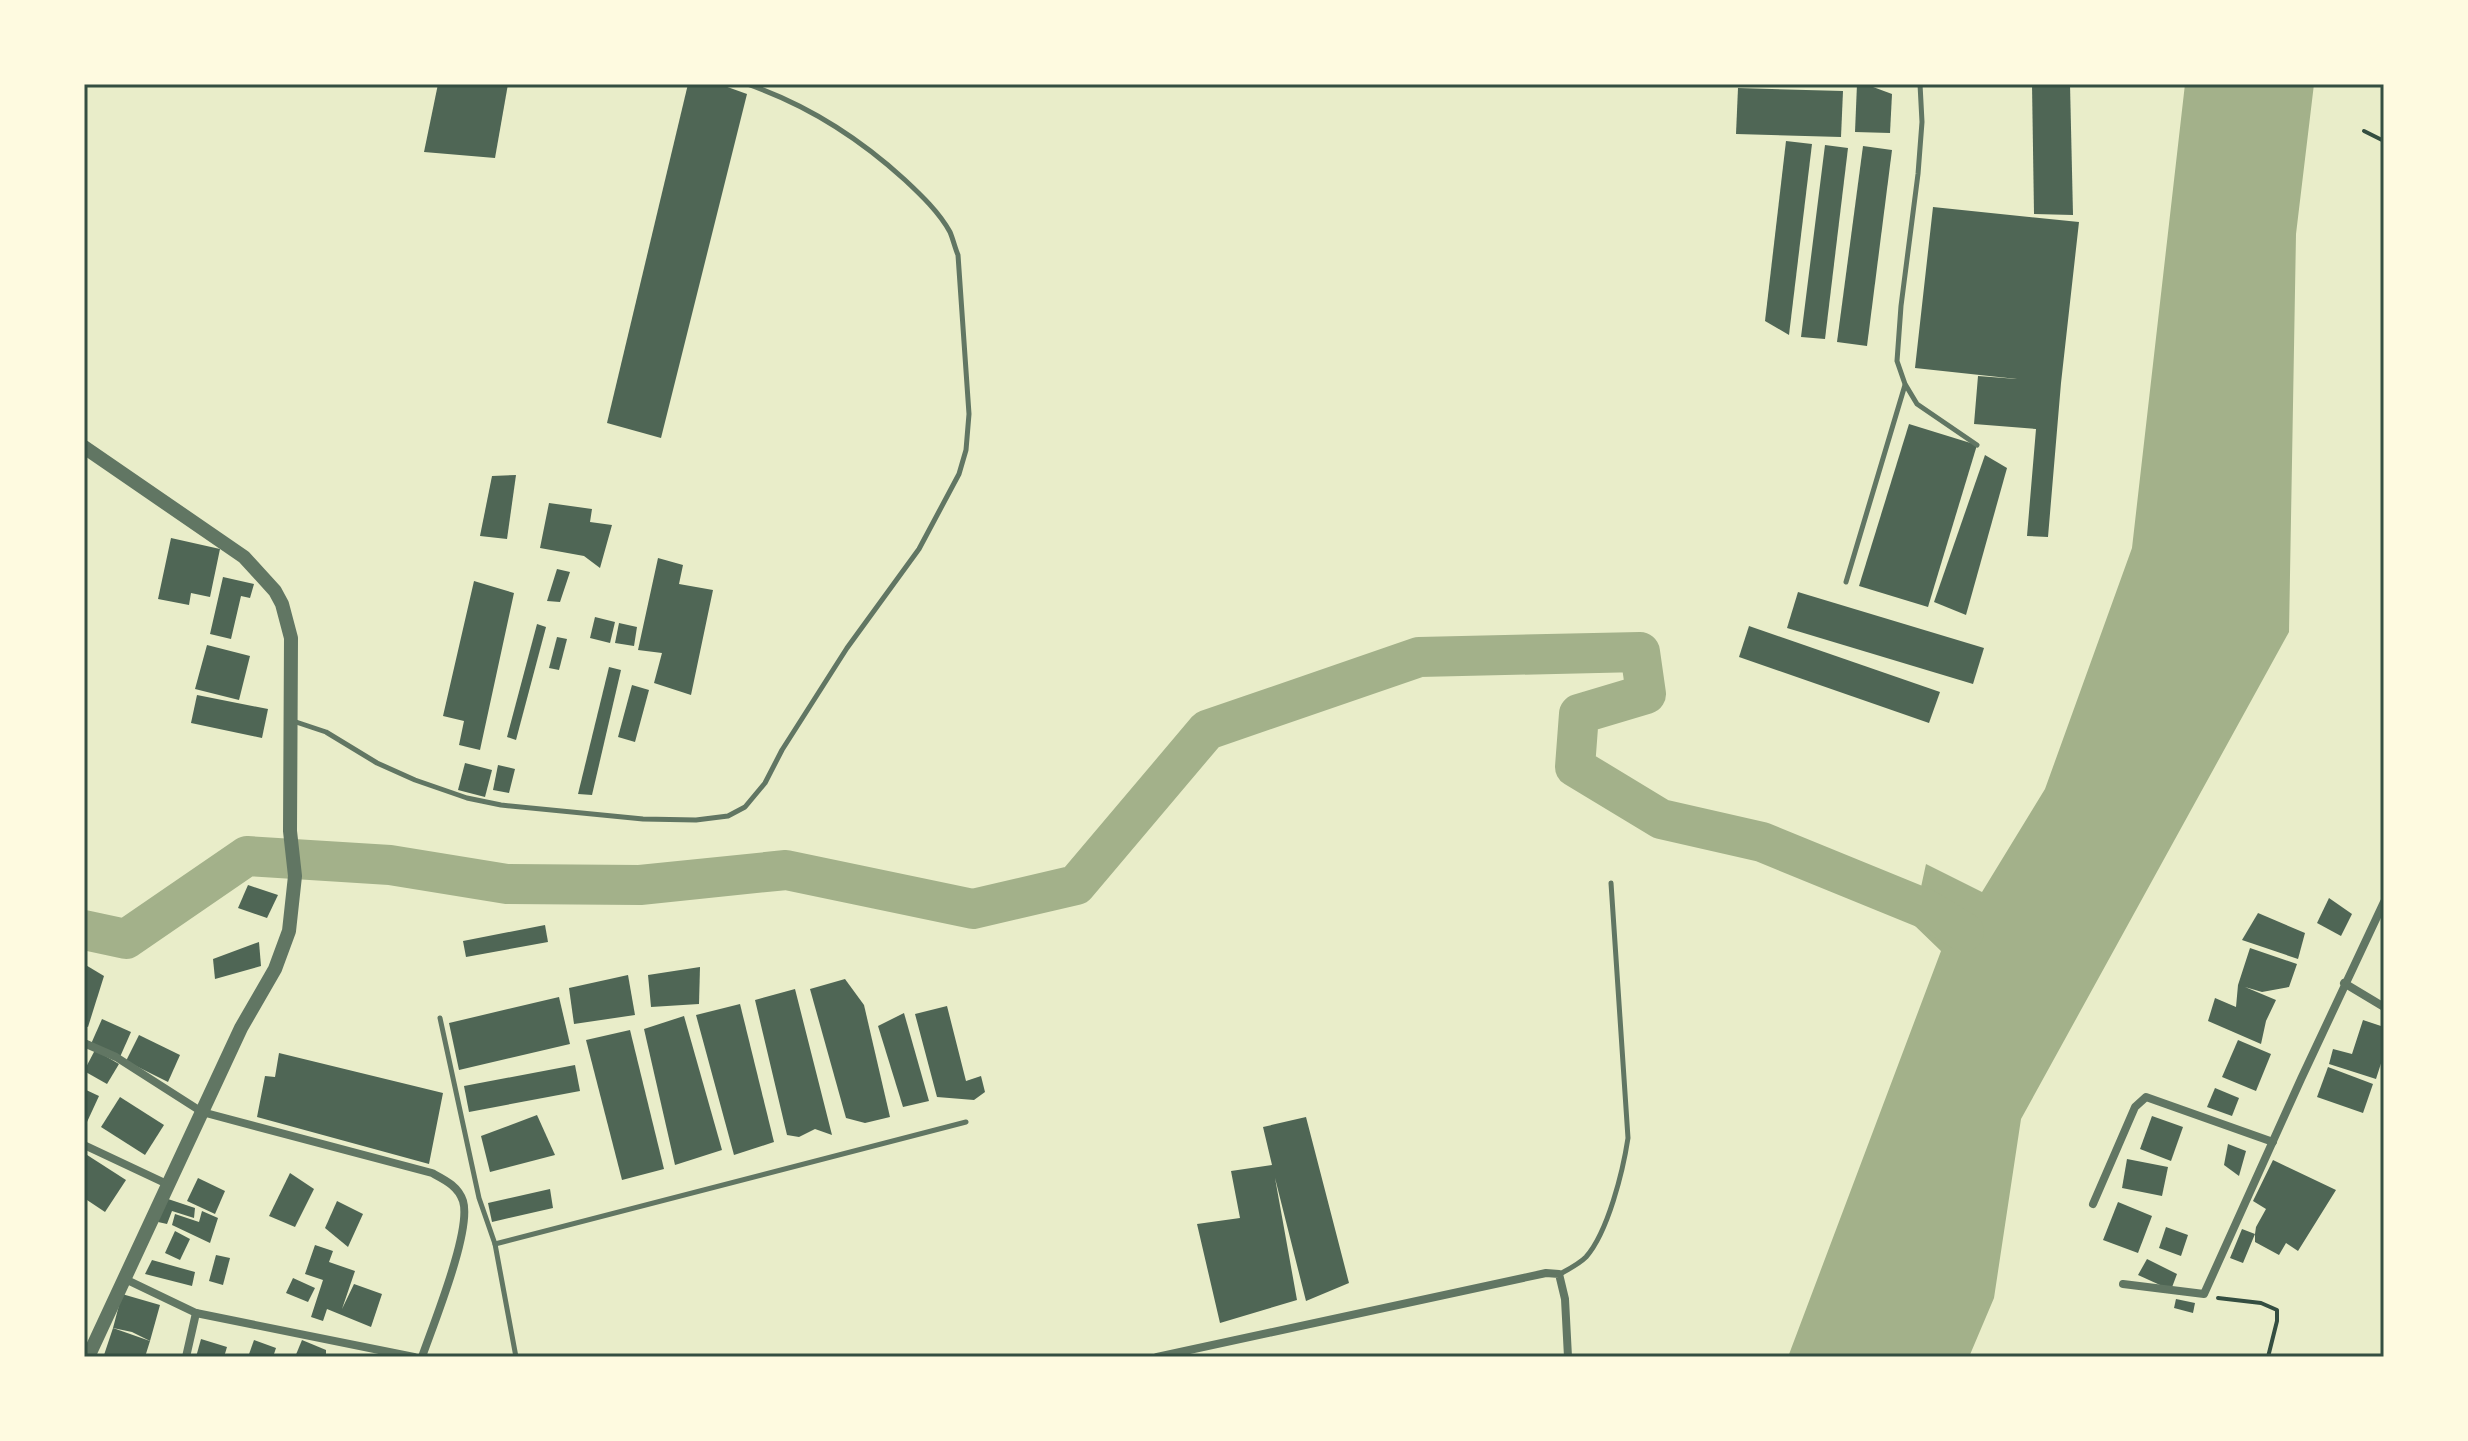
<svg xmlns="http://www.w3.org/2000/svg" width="2468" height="1441" viewBox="0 0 2468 1441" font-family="Rubik,sans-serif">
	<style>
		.water { fill: #a3b18a }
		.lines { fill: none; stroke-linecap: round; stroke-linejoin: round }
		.river { stroke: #a3b18a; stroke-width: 40 }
		.building { fill: #4f6655 }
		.path { stroke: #344e41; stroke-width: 4 }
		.service { stroke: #617663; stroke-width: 5 }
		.minor { stroke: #617663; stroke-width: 8 }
		.tertiary { stroke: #617663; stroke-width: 14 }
		.neatline { fill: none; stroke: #344e41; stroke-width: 3 }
	</style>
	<rect width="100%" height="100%" fill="#e9edc9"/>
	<!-- water -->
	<polygon class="water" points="2185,84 2314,84 2296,234 2289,632 2021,1119 1994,1298 1969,1357 1788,1357 1941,951 1913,924 1926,864 1982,892 2045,789 2132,548"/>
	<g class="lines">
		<!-- river -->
		<polyline class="river" points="84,930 126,939 247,856 390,865 507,884 640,885 786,870 973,909 1076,885 1207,730 1419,657 1640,652 1646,694 1579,714 1575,767 1661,819 1762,842 1926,909 1964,932"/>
	</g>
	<!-- building -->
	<g class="building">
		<polygon points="438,84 508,84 495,158 424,152"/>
		<polygon points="688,84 719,84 747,94 661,438 607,423"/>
		<polygon points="1857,84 1865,84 1892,94 1890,133 1855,132"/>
		<polygon points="2032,84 2070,84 2073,215 2034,214"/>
		<polygon points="1738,88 1843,91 1841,137 1736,134"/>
		<polygon points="1786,141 1812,144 1789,335 1765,321"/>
		<polygon points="1825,145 1848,148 1825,339 1801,337"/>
		<polygon points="1863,146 1892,150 1867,346 1837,342"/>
		<polygon points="1933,207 2079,222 2061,383 2048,537 2027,536 2036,429 1974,424 1978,376 2017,379 1915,368"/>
		<polygon points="1909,424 1977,445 1928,607 1859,586"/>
		<polygon points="1985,455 2007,468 1966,615 1934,602"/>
		<polygon points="516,475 507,539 480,536 492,476"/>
		<polygon points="549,503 592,509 590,522 612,525 600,568 584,556 540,548"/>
		<polygon points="171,538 220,549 210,597 191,593 189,605 158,599"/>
		<polygon points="658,558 683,565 679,584 713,590 691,695 654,683 662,653 638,650"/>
		<polygon points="557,569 570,572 560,602 547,601"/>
		<polygon points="223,577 254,584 250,598 241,596 231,639 210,634"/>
		<polygon points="474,581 514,593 480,750 459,745 464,721 443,716"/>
		<polygon points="1798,592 1984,648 1973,684 1787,628"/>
		<polygon points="595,617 615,622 610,643 590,638"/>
		<polygon points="619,623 637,627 634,646 615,643"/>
		<polygon points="537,624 546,627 516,740 507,737"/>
		<polygon points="1749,626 1940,692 1929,723 1739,657"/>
		<polygon points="557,637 567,639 559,670 549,668"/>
		<polygon points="207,645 250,656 239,700 195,689"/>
		<polygon points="609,667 621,670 592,795 578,794"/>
		<polygon points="632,685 649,690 635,742 618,737"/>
		<polygon points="197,695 268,709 262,738 191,723"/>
		<polygon points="465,763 492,770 485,797 458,790"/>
		<polygon points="498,765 515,769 509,793 493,790"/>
		<polygon points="248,885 278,895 267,918 238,908"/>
		<polygon points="2329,898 2352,914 2341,936 2317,923"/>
		<polygon points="2258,913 2305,933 2298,959 2242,940"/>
		<polygon points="545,925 548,942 466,957 463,941"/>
		<polygon points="259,942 261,966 215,979 213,959"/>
		<polygon points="2250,948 2297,964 2289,987 2262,992 2245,987 2276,1000 2266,1021 2261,1044 2208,1021 2215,998 2236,1007 2238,985"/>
		<polygon points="84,964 104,976 88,1027 84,1026"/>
		<polygon points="700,967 699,1004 651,1007 648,975"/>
		<polygon points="628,975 635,1015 574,1024 569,988"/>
		<polygon points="845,979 864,1005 890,1117 865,1123 846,1118 810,989"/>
		<polygon points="795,989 832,1135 815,1129 799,1137 787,1135 755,1000"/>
		<polygon points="559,997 570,1044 459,1070 449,1023"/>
		<polygon points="740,1004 774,1142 734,1155 696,1015"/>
		<polygon points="947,1006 966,1081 981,1076 985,1092 974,1100 937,1097 915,1014"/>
		<polygon points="904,1013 929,1101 903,1107 878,1026"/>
		<polygon points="684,1016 722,1150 675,1165 644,1029"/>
		<polygon points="102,1019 131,1032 120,1057 91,1044"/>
		<polygon points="2363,1020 2384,1027 2384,1054 2376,1079 2329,1064 2333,1049 2352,1054"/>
		<polygon points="630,1030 664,1169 622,1180 586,1040"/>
		<polygon points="139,1035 180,1055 168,1082 126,1061"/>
		<polygon points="2238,1040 2271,1054 2256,1091 2222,1077"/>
		<polygon points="95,1050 119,1064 107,1084 84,1071"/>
		<polygon points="279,1053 443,1093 429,1164 257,1117 265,1076 275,1077"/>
		<polygon points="575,1065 580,1091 469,1112 464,1086"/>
		<polygon points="2328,1067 2373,1084 2363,1113 2317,1097"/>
		<polygon points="2215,1088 2239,1098 2232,1116 2207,1107"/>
		<polygon points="84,1089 99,1096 87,1122 84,1121"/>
		<polygon points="120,1097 164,1125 145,1155 101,1127"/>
		<polygon points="537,1115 555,1155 490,1172 481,1136"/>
		<polygon points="2152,1116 2183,1127 2171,1161 2140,1149"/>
		<polygon points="1306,1117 1349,1283 1306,1301 1275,1178 1297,1300 1220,1323 1197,1224 1240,1218 1231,1171 1272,1165 1263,1127"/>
		<polygon points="2228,1144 2246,1151 2239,1176 2224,1165"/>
		<polygon points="84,1153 126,1180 105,1212 84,1198"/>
		<polygon points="2127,1159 2168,1167 2162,1196 2122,1188"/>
		<polygon points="2273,1160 2336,1190 2298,1251 2286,1243 2279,1255 2255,1242 2255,1234 2243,1263 2230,1258 2242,1229 2255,1234 2256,1227 2266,1209 2253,1201"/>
		<polygon points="290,1173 314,1189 295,1227 269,1216"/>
		<polygon points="198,1178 225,1191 215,1214 187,1201"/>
		<polygon points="550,1189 553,1208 492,1222 488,1203"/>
		<polygon points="165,1198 195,1208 194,1218 172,1211 167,1224 158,1222"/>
		<polygon points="337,1201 363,1214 348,1247 325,1228"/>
		<polygon points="2118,1202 2152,1216 2138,1253 2103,1240"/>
		<polygon points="202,1211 218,1218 210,1243 172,1225 175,1214 199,1222"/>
		<polygon points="2166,1227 2188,1235 2181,1256 2159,1248"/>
		<polygon points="175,1231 190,1239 180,1260 165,1253"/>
		<polygon points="315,1245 333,1251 329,1262 355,1271 342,1309 354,1284 382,1294 371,1327 327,1309 323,1321 311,1317 323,1280 305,1274"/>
		<polygon points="216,1255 230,1258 223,1285 209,1281"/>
		<polygon points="2147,1259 2177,1274 2171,1290 2138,1275"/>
		<polygon points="152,1260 195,1272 192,1286 145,1274"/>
		<polygon points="293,1278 315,1288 308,1302 286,1293"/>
		<polygon points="122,1294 160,1305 150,1341 132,1332 113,1328"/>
		<polygon points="2176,1299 2195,1303 2193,1313 2174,1308"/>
		<polygon points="113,1328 150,1341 145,1357 104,1355"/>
		<polygon points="201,1339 227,1347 224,1357 196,1357"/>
		<polygon points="254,1340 276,1348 273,1357 248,1357"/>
		<polygon points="302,1340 326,1350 326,1357 295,1357"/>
	</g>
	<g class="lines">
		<!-- path -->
		<g class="path">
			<polyline points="2364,131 2384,141"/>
			<polyline points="2218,1298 2261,1303 2277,1310 2277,1321 2268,1357"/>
		</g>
		<!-- service -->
		<g class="service">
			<polyline points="1920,84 1922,122 1918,174 1901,306 1897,361 1905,384 1917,404 1977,445"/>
			<polyline points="1846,582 1905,385"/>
			<path d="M293 721 326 732 377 763 415 780 467 798 501 805 643 819 696 820 728 816 745 807 765 783 782 750 847 648 919 549 959 474 966 450 969 414 958 255C955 248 953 239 950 232 939 212 921 195 905 180 858 137 808 105 747 84"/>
			<polyline points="440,1018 479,1198 495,1244 516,1357"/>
			<polyline points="495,1244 966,1122"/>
			<path d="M1560 1274C1569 1269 1579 1264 1586 1257 1608 1232 1623 1171 1628 1138L1611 883"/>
		</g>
		<!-- minor -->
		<g class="minor">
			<polyline points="2344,983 2384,1007"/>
			<path d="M84 1043 116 1057 202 1112 432 1173C445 1180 458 1186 463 1201 472 1230 433 1325 422 1357"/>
			<polyline points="84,1145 167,1184"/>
			<polyline points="2093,1204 2135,1107 2146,1097 2273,1142"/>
			<polyline points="125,1279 196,1313 414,1357"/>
			<polyline points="2123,1284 2204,1294 2301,1079 2384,902"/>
			<polyline points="186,1357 196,1313"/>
			<polyline points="1157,1357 1546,1273 1559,1274 1565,1299 1568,1357"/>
		</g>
		<!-- tertiary -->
		<polyline class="tertiary" points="84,447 244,557 275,591 282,604 291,638 290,831 295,876 289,931 275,969 241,1028 88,1357"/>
	</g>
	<!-- border -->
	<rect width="2468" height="1441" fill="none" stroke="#fefae0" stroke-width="172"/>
	<rect x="86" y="86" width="2296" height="1269" class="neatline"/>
</svg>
